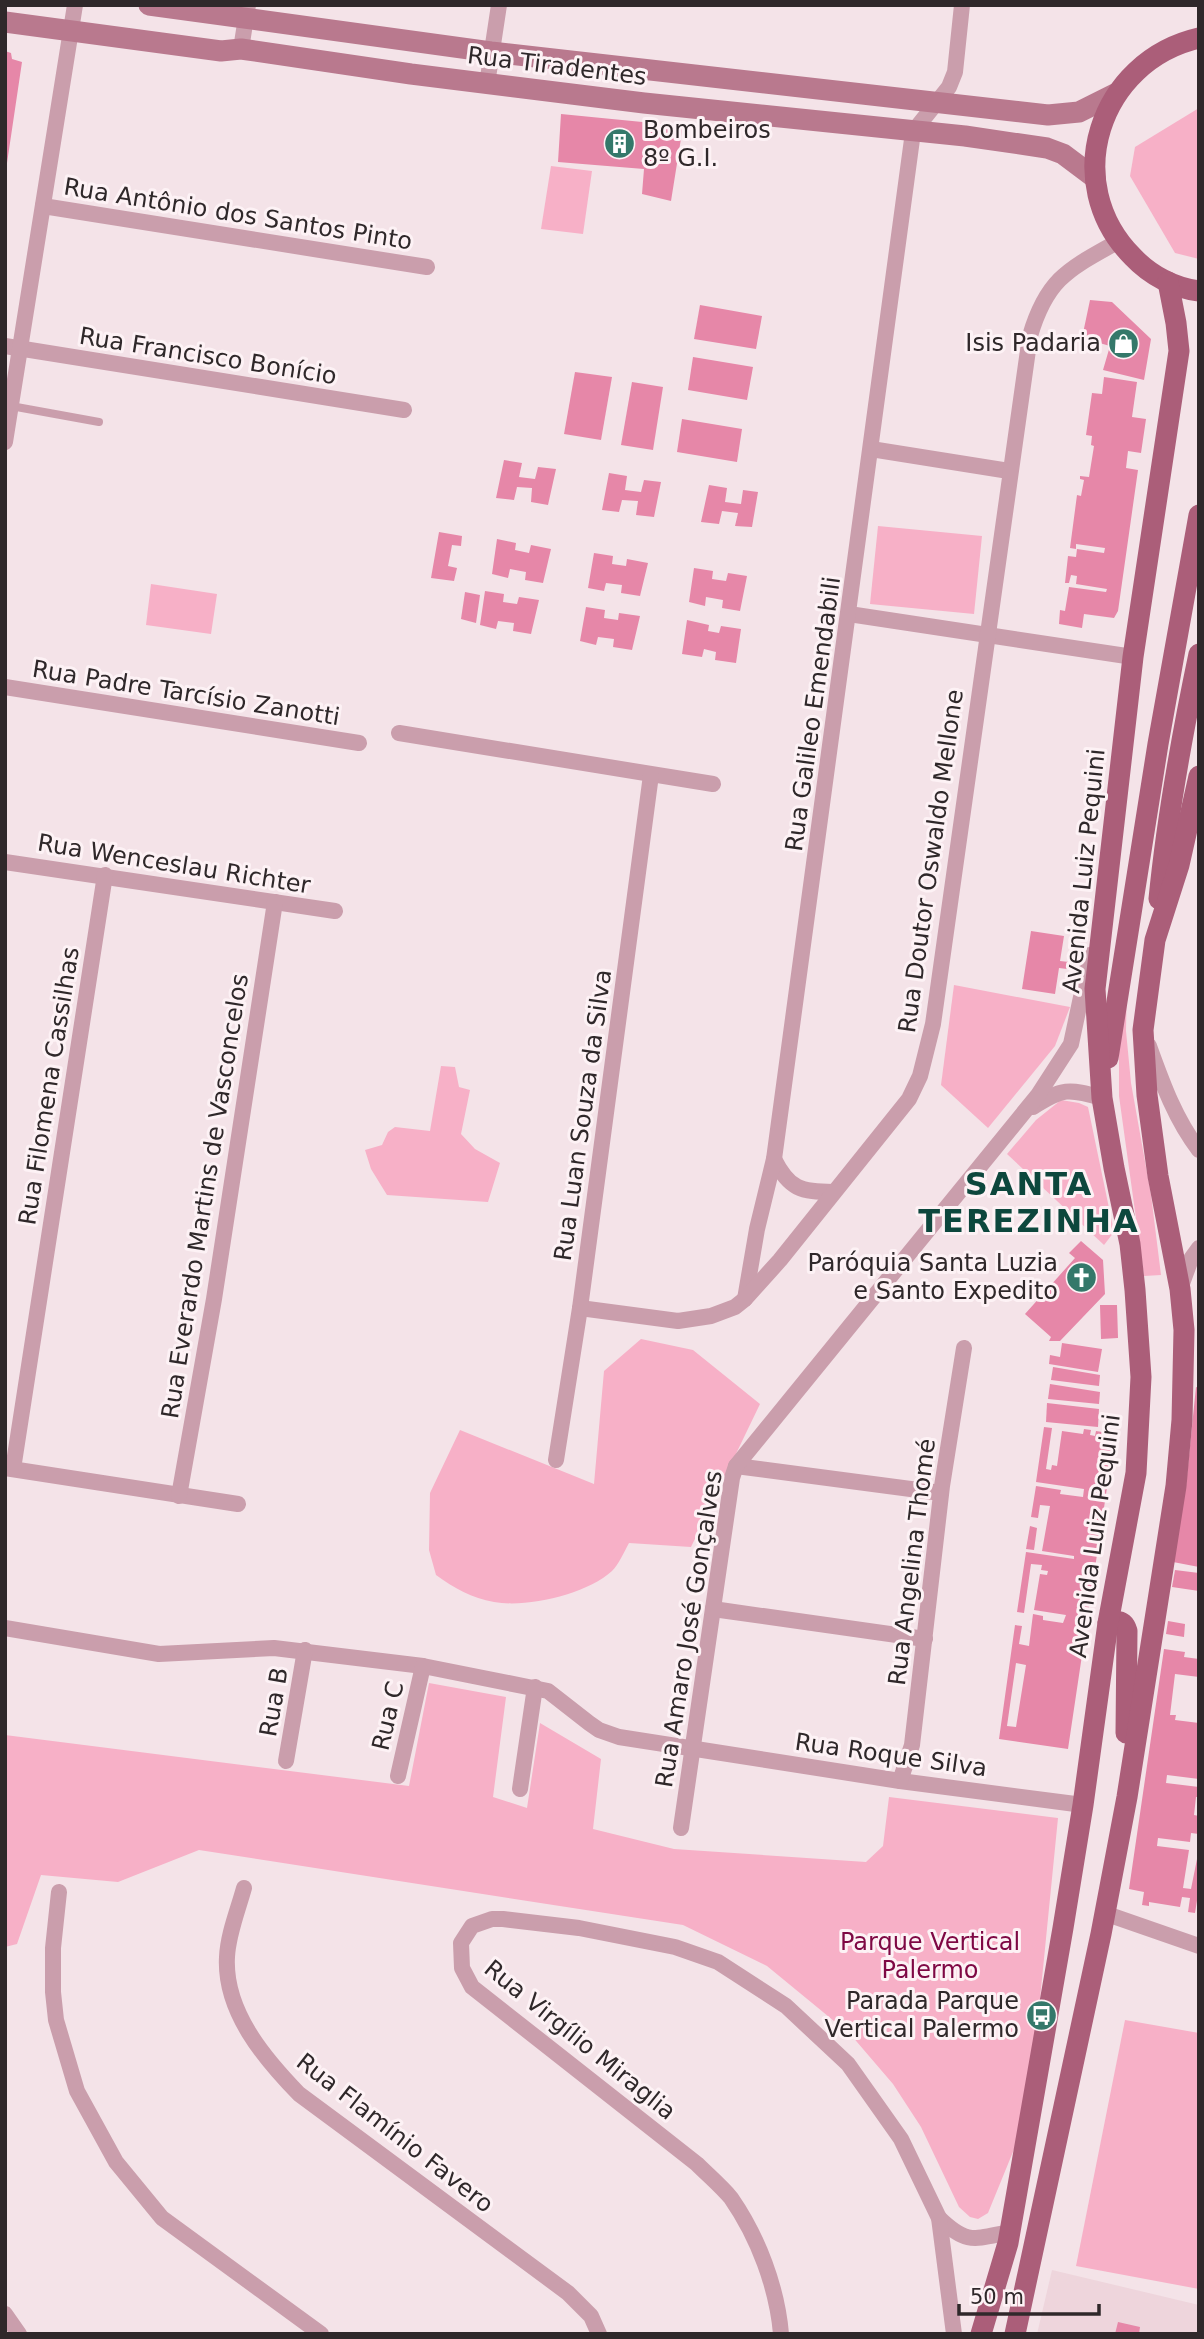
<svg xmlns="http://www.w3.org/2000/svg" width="1204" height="2339" viewBox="0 0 1204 2339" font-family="'DejaVu Sans',sans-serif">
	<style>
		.built { fill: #eed5dc }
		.green { fill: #f7b0c7 }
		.building { fill: #e687a8; fill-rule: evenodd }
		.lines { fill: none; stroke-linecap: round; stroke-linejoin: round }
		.lane { stroke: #ca9eac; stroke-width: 8 }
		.street { stroke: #ca9eac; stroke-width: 16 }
		.secondary { stroke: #b9798e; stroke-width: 21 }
		.primary { stroke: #ab5e79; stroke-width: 21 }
		.labels { text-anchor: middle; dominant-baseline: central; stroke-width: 6; stroke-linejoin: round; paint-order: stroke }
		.street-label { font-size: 24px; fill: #2f282a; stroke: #fdf2f5 }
		.poi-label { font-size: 24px; fill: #2f282a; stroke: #fdf2f5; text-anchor: end }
		.park-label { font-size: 24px; fill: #7e0844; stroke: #fdf2f5 }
		.district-label { font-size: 32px; font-weight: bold; letter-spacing: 2px; fill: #0d473d; stroke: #fdf2f5 }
	</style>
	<rect width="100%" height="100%" fill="#f4e3e8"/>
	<!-- built -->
	<polygon class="built" points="1052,2270 1199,2305 1199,2334 1037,2334"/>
	<!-- green -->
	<g class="green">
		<polygon points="1199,108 1199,259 1175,253 1130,176 1135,147"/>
		<polygon points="551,166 592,171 583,234 541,229"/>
		<polygon points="878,526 982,536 974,614 870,604"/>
		<polygon points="151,584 217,594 211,634 146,625"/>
		<polygon points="1127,979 1126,1031 1131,1083 1151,1195 1161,1275 1144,1276 1119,1096 1119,1035"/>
		<polygon points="954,985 1070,1007 1055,1046 988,1128 941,1085"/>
		<polygon points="441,1066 455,1067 459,1087 470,1090 461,1134 475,1149 500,1163 488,1202 387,1195 371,1169 365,1150 382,1145 388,1132 395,1127 430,1131"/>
		<polygon points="1061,1100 1079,1103 1088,1107 1114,1232 1104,1245 1007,1154 1036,1120"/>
		<path d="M641 1339 693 1350 760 1404 691 1547 629 1543C624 1552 619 1564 612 1571 587 1594 528 1608 494 1602 472 1598 454 1588 436 1575L429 1550 430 1493 460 1430 594 1484 604 1371Z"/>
		<polygon points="429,1683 506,1697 493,1797 527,1808 540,1723 601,1759 593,1829 674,1849 866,1862 883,1846 889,1797 1058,1818 1034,2059 1017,2142 988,2213 978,2219 970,2217 959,2207 921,2127 893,2084 851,2035 767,1966 683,1925 199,1850 118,1882 41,1875 17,1944 5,1947 5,1735 409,1786"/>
		<polygon points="1125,2020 1199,2033 1199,2289 1076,2266"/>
	</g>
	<!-- building -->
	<g class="building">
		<polygon points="5,51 11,53 12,59 22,62 7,163"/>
		<polygon points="561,114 683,126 671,201 642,194 644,169 558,162"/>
		<polygon points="1090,300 1112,302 1151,339 1144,380 1103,370 1110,346 1082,338"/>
		<polygon points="700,305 762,316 756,349 694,339"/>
		<polygon points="693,357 753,367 747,400 688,390"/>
		<polygon points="575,372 612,377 601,440 564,434"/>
		<polygon points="1104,377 1137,382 1132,417 1146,419 1141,453 1128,451 1126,468 1138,470 1118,611 1114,618 1084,614 1082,628 1059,624 1060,610 1065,611 1069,587 1106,592 1107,589 1076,584 1077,576 1071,575 1069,583 1065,583 1068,556 1076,557 1077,549 1104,553 1105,548 1076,544 1076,549 1070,548 1077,495 1081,496 1084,480 1080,479 1080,476 1089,477 1094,446 1091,445 1092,436 1086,435 1092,393 1102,394"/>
		<polygon points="632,382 663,387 653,450 621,445"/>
		<polygon points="682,419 742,429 737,462 677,452"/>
		<polygon points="504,460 522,463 519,477 535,479 538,467 556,469 548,505 531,502 532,488 517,487 514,500 496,498"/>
		<polygon points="609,473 627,476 625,490 641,492 644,480 661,482 654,517 636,515 638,501 622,500 619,512 602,510"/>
		<polygon points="709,485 727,488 725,502 741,504 743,490 758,492 752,527 735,526 738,513 722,511 719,524 701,522"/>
		<polygon points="439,532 462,536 461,546 452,545 450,556 448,566 457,568 454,581 431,578"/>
		<polygon points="497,539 516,543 515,550 529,553 531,545 551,549 543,583 525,580 526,572 510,569 508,578 492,574"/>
		<polygon points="594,553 613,556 612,564 626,566 627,559 648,563 640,596 621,593 622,585 606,583 604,591 588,588"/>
		<polygon points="694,568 713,571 712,579 726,581 728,573 747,576 740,611 722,608 723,600 706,597 705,606 689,602"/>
		<polygon points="485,591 504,594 503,602 517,604 519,597 539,600 531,634 513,631 514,623 498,621 496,629 480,625"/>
		<polygon points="465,592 480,595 476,623 461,619"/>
		<polygon points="586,607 605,610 604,618 618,620 619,613 640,616 632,650 613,647 614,639 598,637 596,645 580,641"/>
		<polygon points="687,620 709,625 708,631 719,633 721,626 741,629 736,663 715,660 716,652 704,649 702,657 682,654"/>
		<polygon points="1031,931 1064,936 1060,961 1069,962 1067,969 1059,968 1055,994 1022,989"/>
		<polygon points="1081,1241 1103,1260 1105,1294 1060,1341 1049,1341 1051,1337 1025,1314 1075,1258 1069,1253"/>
		<polygon points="1100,1305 1117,1305 1118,1338 1101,1339"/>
		<polygon points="1062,1343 1102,1349 1098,1372 1049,1364 1050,1355 1060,1357"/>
		<polygon points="1053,1367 1100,1375 1099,1386 1051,1380"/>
		<polygon points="1050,1384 1100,1392 1099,1404 1048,1399"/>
		<polygon points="1196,1387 1199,1388 1199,1567 1173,1562 1186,1485"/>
		<polygon points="1047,1403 1099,1409 1098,1427 1046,1422"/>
		<path d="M1044 1427 1052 1428 1046 1469 1051 1470 1052 1465 1057 1466 1062 1431 1083 1434 1084 1429 1091 1430 1090 1435 1095 1436 1096 1431 1115 1434 1068 1749 999 1739 1015 1625 1022 1626 1019 1644 1029 1646 1033 1614 1043 1616V1620L1063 1623 1066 1615 1034 1610 1040 1574 1047 1575 1048 1571 1041 1570 1042 1565 1031 1564 1024 1613 1017 1612 1026 1552 1074 1559V1556L1042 1551 1050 1506 1040 1505 1038 1518 1031 1517 1036 1486 1061 1490 1060 1494 1083 1497 1084 1489 1036 1482ZM1016 1663 1026 1665 1016 1727 1007 1726Z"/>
		<polygon points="1030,1526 1037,1528 1034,1550 1026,1549"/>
		<polygon points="1175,1570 1199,1573 1199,1591 1172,1587"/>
		<polygon points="1168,1621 1185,1624 1184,1637 1166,1634"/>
		<polygon points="1164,1649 1185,1652 1184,1657 1199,1659 1199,1677 1175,1674 1170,1715 1176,1715 1175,1720 1199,1723 1199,1779 1167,1775 1166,1783 1199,1787 1199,1797 1196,1797 1194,1815 1199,1816 1199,1834 1191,1833 1190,1842 1158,1838 1157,1846 1189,1850 1183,1888 1191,1889 1199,1849 1199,1888 1195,1913 1188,1912 1190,1898 1182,1897 1180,1907 1149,1902 1149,1906 1142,1905 1144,1892 1129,1889"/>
		<polygon points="1118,2322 1140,2327 1139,2334 1115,2334"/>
	</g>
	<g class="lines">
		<!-- lane -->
		<polyline class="lane" points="11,406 99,422"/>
		<!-- street -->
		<g class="street">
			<polyline points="241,49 248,5"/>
			<polyline points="487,84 499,5"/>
			<polyline points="43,206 427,267"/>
			<polyline points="5,346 404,410"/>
			<polyline points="5,442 75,5"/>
			<polyline points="871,449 1009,471"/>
			<polyline points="849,614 1133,657"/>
			<polyline points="5,687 359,743"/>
			<polyline points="399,733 713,784"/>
			<polyline points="5,862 335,911"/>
			<path d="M1149 1046C1162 1082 1175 1119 1199 1150"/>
			<path d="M1033 1107C1063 1088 1068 1088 1102 1098"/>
			<path d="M774 1159C789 1189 801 1192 833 1192"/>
			<polyline points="1180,1289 1191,1259 1199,1248"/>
			<polyline points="745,1299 757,1229 774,1159 913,132 949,87 955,72 962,5"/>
			<path d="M580 1308 678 1321 711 1316 735 1307 745 1299 780 1260 909 1099 920 1076 933 1024 1030 336C1047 278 1069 269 1119 241"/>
			<polyline points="556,1460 580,1308 651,775"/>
			<polyline points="736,1466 941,1493"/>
			<polyline points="5,1468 238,1504"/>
			<polyline points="13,1469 105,875"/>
			<polyline points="179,1496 214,1299 275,902"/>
			<polyline points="713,1609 925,1639"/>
			<polyline points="5,1628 159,1654 274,1648 423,1666 548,1691 589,1723 599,1730 619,1737 900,1781 1083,1805"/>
			<polyline points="286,1761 305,1650"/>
			<polyline points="398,1776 423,1666"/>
			<polyline points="900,1781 912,1745 942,1486 964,1348"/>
			<polyline points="520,1789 535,1687"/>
			<polyline points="681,1828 732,1478 736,1466 1038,1095 1071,1044 1090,955"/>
			<path d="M244 1888C238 1910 228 1934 227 1957 224 2011 264 2058 299 2094L568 2293 591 2316 599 2334"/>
			<polyline points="59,1892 53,1948 53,1992 56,2020 77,2091 116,2162 162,2218 321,2334"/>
			<polyline points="1104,1913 1199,1946"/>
			<path d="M939 2218C967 2245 974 2239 1010 2232"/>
			<polyline points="5,2314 19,2334"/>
			<path d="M781 2334C777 2287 758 2237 731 2198 721 2186 708 2175 697 2164L472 1987 462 1968 461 1943 472 1926 492 1919H503L579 1928 675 1947 718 1962 786 2006 848 2064 901 2139 939 2218 954 2334"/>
		</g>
		<!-- secondary -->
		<g class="secondary">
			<polyline points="149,5 491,52 1048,115 1079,112 1115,94"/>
			<polyline points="5,22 221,51 241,49 411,74 644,103 965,136 1047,148 1063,154 1095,178"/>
		</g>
		<!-- primary -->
		<g class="primary">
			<path d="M1199 38C1099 61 1059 183 1133 257 1150 275 1174 288 1199 291"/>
			<path d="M1159 899C1167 817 1182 735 1199 654"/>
			<polyline points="1108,1058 1158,744 1199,515"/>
			<path d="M1108 1623C1118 1620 1124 1621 1127 1631L1126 1733"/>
			<polyline points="981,2334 1008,2243 1063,1928 1083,1805 1108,1623 1136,1473 1141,1377 1135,1290 1130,1244 1114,1168 1102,1098 1095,989 1133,657 1179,351 1176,323 1168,282"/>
			<polyline points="1015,2334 1101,1934 1127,1797 1176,1486 1182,1420 1184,1330 1180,1289 1158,1176 1147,1095 1143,1030 1155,940 1179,865 1199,776"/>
		</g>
	</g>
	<!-- icons -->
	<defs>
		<symbol id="building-disc" viewBox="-11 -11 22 22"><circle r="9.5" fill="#34786a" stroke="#fdf2f5"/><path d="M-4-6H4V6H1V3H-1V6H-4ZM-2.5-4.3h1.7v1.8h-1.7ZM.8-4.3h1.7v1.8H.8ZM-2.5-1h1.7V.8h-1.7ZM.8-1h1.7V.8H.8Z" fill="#fff"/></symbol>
		<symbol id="shop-disc" viewBox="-11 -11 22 22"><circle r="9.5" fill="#34786a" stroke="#fdf2f5"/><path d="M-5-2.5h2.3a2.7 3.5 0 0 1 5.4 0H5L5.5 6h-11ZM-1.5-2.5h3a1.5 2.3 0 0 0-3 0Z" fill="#fff"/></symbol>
		<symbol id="church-disc" viewBox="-11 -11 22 22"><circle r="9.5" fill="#34786a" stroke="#fdf2f5"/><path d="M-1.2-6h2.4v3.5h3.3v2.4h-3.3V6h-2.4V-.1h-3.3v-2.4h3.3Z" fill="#fff"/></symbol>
		<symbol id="bus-disc" viewBox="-11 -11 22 22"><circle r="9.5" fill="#34786a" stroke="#fdf2f5"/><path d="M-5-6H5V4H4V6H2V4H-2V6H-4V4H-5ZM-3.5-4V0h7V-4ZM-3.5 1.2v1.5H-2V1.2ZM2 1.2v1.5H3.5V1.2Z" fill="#fff"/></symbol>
	</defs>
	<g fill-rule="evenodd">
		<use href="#building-disc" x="602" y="126" width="35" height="35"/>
		<use href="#shop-disc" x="1106" y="326" width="35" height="35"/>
		<use href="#church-disc" x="1064" y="1260" width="35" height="35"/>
		<use href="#bus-disc" x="1024" y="1998" width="35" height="35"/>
	</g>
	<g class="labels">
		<!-- street labels -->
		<g class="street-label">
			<text transform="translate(557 66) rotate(7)">Rua Tiradentes</text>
			<text transform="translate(238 214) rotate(9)">Rua Antônio dos Santos Pinto</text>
			<text transform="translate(208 356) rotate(9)">Rua Francisco Bonício</text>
			<text transform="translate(186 693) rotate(9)">Rua Padre Tarcísio Zanotti</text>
			<text transform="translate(813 714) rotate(-82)">Rua Galileo Emendabili</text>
			<text transform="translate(931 861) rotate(-82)">Rua Doutor Oswaldo Mellone</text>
			<text transform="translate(174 864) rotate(9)">Rua Wenceslau Richter</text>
			<text transform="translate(1084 871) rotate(-84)">Avenida Luiz Pequini</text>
			<text transform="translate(49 1086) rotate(-81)">Rua Filomena Cassilhas</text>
			<text transform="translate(583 1115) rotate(-82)">Rua Luan Souza da Silva</text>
			<text transform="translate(205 1196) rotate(-81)">Rua Everardo Martins de Vasconcelos</text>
			<text transform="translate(1095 1536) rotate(-82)">Avenida Luiz Pequini</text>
			<text transform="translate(912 1562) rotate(-83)">Rua Angelina Thomé</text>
			<text transform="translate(689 1629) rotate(-81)">Rua Amaro José Gonçalves</text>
			<text transform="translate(274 1702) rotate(-80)">Rua B</text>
			<text transform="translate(388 1716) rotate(-77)">Rua C</text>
			<text transform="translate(891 1755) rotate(8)">Rua Roque Silva</text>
			<text transform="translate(580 2040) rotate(39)">Rua Virgílio Miraglia</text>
			<text transform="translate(395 2133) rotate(38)">Rua Flamínio Favero</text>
		</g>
		<!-- poi labels -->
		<g class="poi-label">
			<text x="643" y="130" text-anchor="start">Bombeiros<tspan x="643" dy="28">8º G.I.</tspan></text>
			<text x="1101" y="343">Isis Padaria</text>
			<text x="1058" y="1263">Paróquia Santa Luzia<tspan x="1058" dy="28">e Santo Expedito</tspan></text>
			<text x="1019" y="2001">Parada Parque<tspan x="1019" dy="28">Vertical Palermo</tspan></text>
		</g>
		<!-- park labels -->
		<g class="park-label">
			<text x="930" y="1942">Parque Vertical<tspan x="930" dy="28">Palermo</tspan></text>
		</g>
		<!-- district labels -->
		<g class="district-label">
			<text x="1029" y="1184">SANTA<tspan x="1029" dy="37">TEREZINHA</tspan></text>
		</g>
	</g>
	<!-- border -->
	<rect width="1204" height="2339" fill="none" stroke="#2f282a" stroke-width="14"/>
	<!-- scale -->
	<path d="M959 2304v10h140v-10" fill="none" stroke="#2f282a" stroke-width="3.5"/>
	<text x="970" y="2304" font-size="21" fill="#2f282a" stroke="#fdf2f5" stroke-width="5" paint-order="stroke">50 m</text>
</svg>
